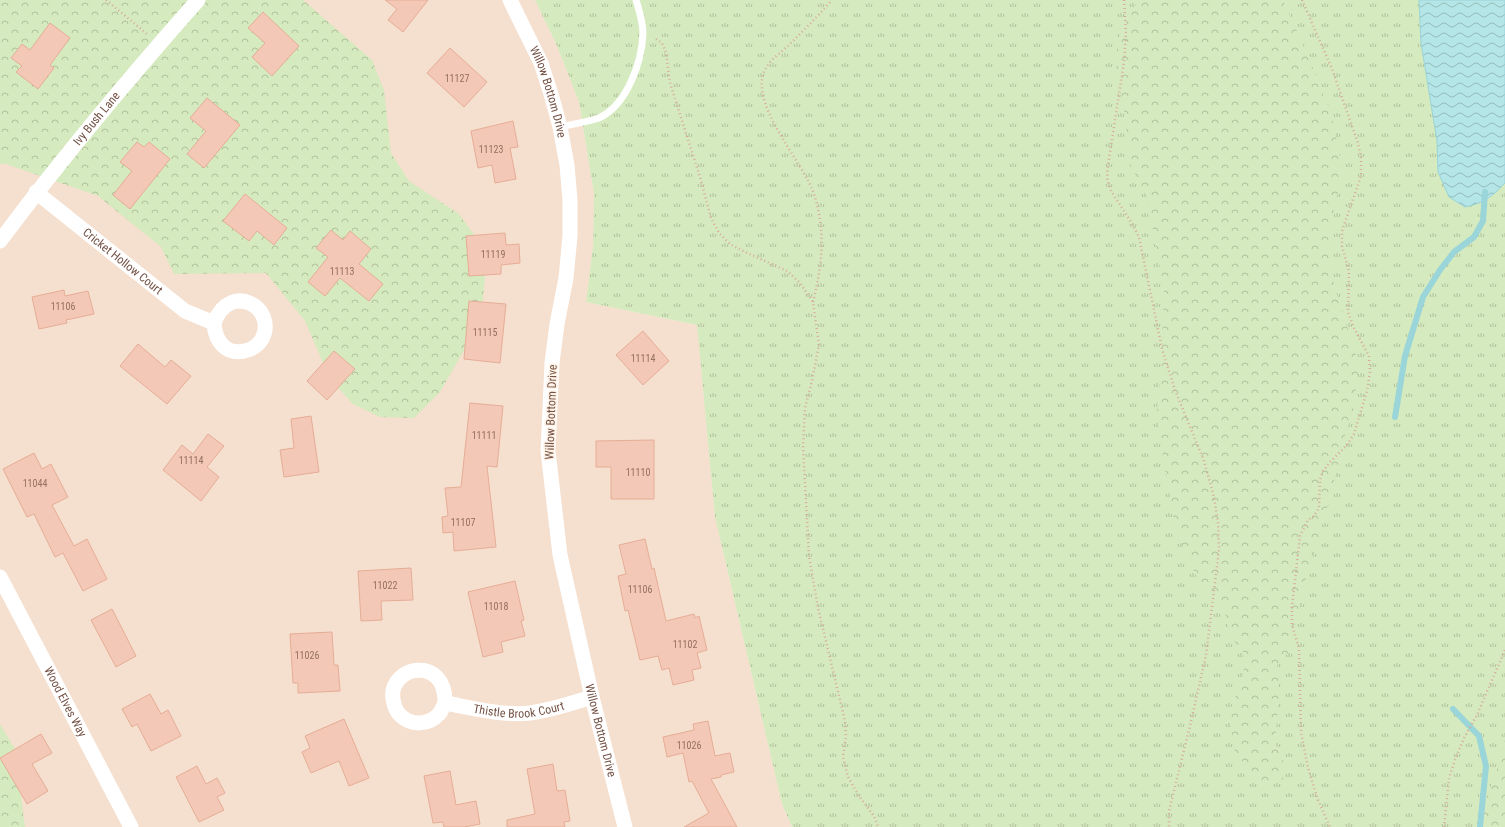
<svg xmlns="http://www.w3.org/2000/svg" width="1505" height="827" viewBox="0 0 1505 827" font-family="'Roboto Condensed',sans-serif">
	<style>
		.residential { fill: #f5dfce }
		.grass { fill: url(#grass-tufts) }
		.forest { fill: url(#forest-crowns) }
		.water { fill: url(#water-waves); stroke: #9ad5d9 }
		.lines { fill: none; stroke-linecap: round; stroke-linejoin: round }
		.stream { stroke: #9ad5d9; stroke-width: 6 }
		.building { fill: #f3c8b6; stroke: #e6ad96 }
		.path { stroke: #d8ac9a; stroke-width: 2.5; stroke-dasharray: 1 3; stroke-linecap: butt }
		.lane { stroke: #fff; stroke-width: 7 }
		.street { stroke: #fff; stroke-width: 15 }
		.labels { text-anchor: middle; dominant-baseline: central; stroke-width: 3; stroke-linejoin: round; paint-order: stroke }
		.number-label { font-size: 10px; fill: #947062 }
		.street-label { font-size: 12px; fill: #745246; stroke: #fff3e7 }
	</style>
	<defs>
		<pattern id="grass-tufts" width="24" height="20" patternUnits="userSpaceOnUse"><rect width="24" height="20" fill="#d5eabe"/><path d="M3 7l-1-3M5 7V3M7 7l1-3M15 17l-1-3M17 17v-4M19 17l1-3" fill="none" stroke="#b1c09c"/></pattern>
		<pattern id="forest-crowns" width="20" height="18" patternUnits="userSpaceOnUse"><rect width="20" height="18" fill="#d5eabe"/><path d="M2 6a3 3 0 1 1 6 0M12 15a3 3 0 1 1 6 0" fill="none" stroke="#b1c09c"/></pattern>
		<pattern id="water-waves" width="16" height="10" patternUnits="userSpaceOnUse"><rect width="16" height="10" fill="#b4e5e7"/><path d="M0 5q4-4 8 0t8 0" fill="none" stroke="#97bcbd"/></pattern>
	</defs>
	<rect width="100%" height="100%" fill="#fdefe0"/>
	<!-- residential -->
	<polygon class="residential" points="0,0 535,0 557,46 579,102 594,194 593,247 586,302 697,325 715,517 782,804 792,827 0,827"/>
	<!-- grass -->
	<polygon class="grass" points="535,0 1505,0 1505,742 1493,827 792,827 782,804 715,517 697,325 586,302 593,247 594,194 579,102 557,46"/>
	<!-- forest -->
	<g class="forest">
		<polygon points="0,0 303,0 372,60 384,90 391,153 409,181 459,214 480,243 485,276 482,309 471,338 440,392 414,418 380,417 353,404 330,379 305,321 266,273 174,274 161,247 98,196 6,164 0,164"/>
		<polygon points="1138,0 1283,0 1310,61 1331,113 1343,172 1334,207 1329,253 1335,289 1359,364 1353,412 1345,435 1329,501 1303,589 1288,653 1277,664 1279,694 1275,743 1286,768 1282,781 1263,783 1235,753 1229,714 1244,673 1243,649 1231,639 1224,608 1200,585 1176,531 1162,451 1157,412 1161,368 1164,290 1147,197 1130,164 1124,109 1116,77 1117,47 1121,31"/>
		<polygon points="0,724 15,749 25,827 0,827"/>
		<polygon points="1505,740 1505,827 1475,827 1496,773 1501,751"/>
	</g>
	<!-- water -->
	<path class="water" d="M1419 0H1505V183C1492 197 1484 203 1465 207L1449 197 1438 172 1437 141 1421 43Z"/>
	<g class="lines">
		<!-- stream -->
		<g class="stream">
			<polyline points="1395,417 1405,356 1423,297 1440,270 1454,252 1474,237 1483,221 1485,192"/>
			<polyline points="1453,709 1479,736 1486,766 1480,827"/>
		</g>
	</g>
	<!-- building -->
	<g class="building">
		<polygon points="385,0 428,0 403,32 388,20 397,9"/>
		<polygon points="263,12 299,46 272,76 252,57 265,43 248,28"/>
		<polygon points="50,23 70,38 50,65 54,68 38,89 16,72 22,66 11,58 22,44 30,50"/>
		<polygon points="450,48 487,82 464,107 427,73"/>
		<polygon points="207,98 240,125 204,168 187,154 206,131 190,118"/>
		<polygon points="513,121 518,147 510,148 516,179 495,183 492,165 478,168 471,131"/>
		<polygon points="137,142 144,147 149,142 170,159 130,209 113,195 132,171 120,162"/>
		<polygon points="245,194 287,228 274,245 257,231 249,241 223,221"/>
		<polygon points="331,230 343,240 350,231 371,249 359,264 383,284 369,301 340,278 325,296 308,282 328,257 316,248"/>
		<polygon points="505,233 506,245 519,244 520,263 501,265 501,274 469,276 466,236"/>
		<polygon points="64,290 65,296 88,291 94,314 66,320 67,323 39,329 32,297"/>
		<polygon points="469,301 506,304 500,363 464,359"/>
		<polygon points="643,331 669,361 643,385 616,355"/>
		<polygon points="138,344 165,367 171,360 191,376 167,404 120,366"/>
		<polygon points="334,351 355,369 327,400 307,381"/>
		<polygon points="470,403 503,406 497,467 487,466 496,547 454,551 453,532 443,533 442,517 448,516 445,488 461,487"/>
		<polygon points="311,416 319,472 284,477 280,450 294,448 291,419"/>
		<polygon points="208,434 224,446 207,467 219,477 201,501 163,470 182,445 193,454"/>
		<polygon points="654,440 654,499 611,499 611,467 596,467 596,441"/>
		<polygon points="34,453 42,469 51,464 68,497 52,505 74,546 87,539 107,579 83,591 63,553 55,557 34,514 27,517 3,469"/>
		<polygon points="645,539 652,569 654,568 666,621 694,614 695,618 699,616 707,650 697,653 701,668 692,670 694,680 673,685 669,668 662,670 658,656 640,660 628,610 625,611 618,576 626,574 619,545"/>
		<polygon points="411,568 413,600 381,601 382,620 361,621 358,571"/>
		<polygon points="515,581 524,620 521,621 525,636 501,642 503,652 483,657 468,592"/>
		<polygon points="112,609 136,656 116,667 91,620"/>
		<polygon points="332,632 334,665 338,665 340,691 298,693 298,683 293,683 290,634"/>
		<polygon points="150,694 161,714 168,710 181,736 151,751 137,724 132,727 122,709"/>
		<polygon points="344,719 369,778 349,786 339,761 311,773 302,752 310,748 305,736"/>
		<polygon points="708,721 715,756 730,753 734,772 721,775 721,777 711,779 737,827 684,827 709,813 692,781 689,782 683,753 667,757 663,737 694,730 693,724"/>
		<polygon points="41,734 52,753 32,764 48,791 27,804 0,758"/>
		<polygon points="553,764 557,791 565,790 570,821 564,822 565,827 507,827 507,820 535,814 527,769"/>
		<polygon points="197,766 206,784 217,778 225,793 217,797 224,810 199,822 176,777"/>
		<polygon points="450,771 456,805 476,801 480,824 464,827 444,827 443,822 433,823 424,776"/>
	</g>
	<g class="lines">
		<!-- path -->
		<g class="path">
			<polyline points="106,0 147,34"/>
			<polyline points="1124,0 1126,34 1124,62 1108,165 1107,178 1111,191 1131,222 1139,237 1162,349 1175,390 1204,461 1214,497 1218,523 1219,550 1206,655 1190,726 1169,811 1169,827"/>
			<polyline points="1302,0 1332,69 1358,143 1361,158 1361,176 1342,231 1342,246 1349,272 1348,312 1354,328 1369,356 1370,372 1367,391 1354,434 1347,445 1330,462 1323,471 1320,480 1319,508 1314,516 1308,520 1300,536 1292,607 1292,624 1299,649 1301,732 1308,768 1318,800 1330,827"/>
			<polyline points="656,39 662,43 666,53 670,83 700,177 711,218 719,233 730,244 743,251 787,271 800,283 813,302 819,345 812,381 805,408 803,447 809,556 818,608 845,721 846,736 843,757 848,777 859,796 874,816 878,827"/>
			<path d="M813 302C822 265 826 234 815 197 805 162 742 99 768 65 773 58 781 52 788 46 803 31 818 16 832 0"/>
			<polyline points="1444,827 1449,778 1455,760 1464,738 1477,715 1505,650"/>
		</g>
		<!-- lane -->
		<path class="lane" d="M560 127C572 124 588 122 599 118 627 105 642 62 643 33 643 22 639 10 636 0"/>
		<!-- street -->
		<g class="street">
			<path id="s1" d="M510 0 541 63 551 94 560 127 567 165 570 200V236L566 278 557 324 552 363 548 451 560 555 592 697 625 827"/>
			<path id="s2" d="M36 192 185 311 214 323C215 342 227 357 248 350 254 348 259 344 262 339 278 308 230 280 214 323"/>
			<path id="s3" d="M0 241C62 158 129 78 198 0"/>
			<path id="s4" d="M0 577 131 827"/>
			<path id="s5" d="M445 703C443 706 442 711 439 714 429 725 412 726 401 716 396 712 394 705 393 699 388 666 446 654 445 703 473 708 502 716 530 713 552 710 572 703 592 697"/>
		</g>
	</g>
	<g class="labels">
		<!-- number labels -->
		<g class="number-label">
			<text x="457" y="78">11127</text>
			<text x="491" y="149">11123</text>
			<text x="493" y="254">11119</text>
			<text x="342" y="271">11113</text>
			<text x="63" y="306">11106</text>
			<text x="485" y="332">11115</text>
			<text x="643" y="358">11114</text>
			<text x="484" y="435">11111</text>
			<text x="191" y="460">11114</text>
			<text x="638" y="472">11110</text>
			<text x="35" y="483">11044</text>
			<text x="463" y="522">11107</text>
			<text x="385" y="585">11022</text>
			<text x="640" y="589">11106</text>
			<text x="496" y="606">11018</text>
			<text x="685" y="644">11102</text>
			<text x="307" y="655">11026</text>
			<text x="689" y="745">11026</text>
		</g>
		<!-- street labels -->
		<g class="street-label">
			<text stroke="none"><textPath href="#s1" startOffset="100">Willow Bottom Drive</textPath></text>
			<text stroke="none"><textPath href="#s3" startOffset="156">Ivy Bush Lane</textPath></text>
			<text stroke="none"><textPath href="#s2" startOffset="111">Cricket Hollow Court</textPath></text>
			<text transform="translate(551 412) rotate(-88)">Willow Bottom Drive</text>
			<text stroke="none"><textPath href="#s4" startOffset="141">Wood Elves Way</textPath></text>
			<text stroke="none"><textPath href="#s5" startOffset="240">Thistle Brook Court</textPath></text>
			<text stroke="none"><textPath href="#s1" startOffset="748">Willow Bottom Drive</textPath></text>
		</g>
	</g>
</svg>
